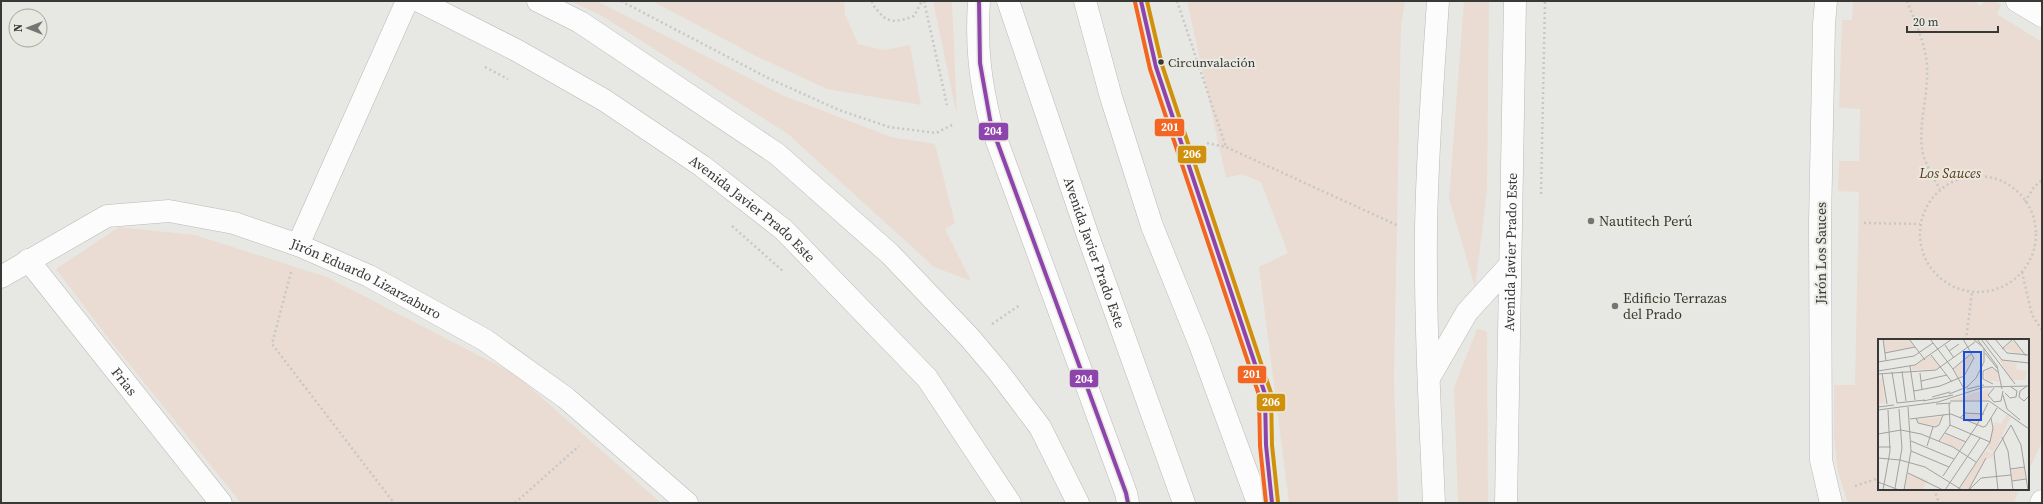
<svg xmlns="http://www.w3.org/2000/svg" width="2043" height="504" viewBox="0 0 2043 504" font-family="'Source Serif 4',serif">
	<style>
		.green { fill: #eadcd2 }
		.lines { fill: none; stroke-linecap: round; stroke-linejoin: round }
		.lane-casing { stroke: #babab7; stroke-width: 17 }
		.street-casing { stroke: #babab7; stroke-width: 23 }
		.secondary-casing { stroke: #babab7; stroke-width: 23 }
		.highway-casing { stroke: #babab7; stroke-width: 23 }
		.path { stroke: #c7c7c6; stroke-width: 2.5; stroke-dasharray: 2 3; stroke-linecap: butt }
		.lane { stroke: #fbfcfb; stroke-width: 16 }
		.street { stroke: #fbfcfb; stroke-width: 22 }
		.secondary { stroke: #fbfcfb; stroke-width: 22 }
		.highway { stroke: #fbfcfb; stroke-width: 22 }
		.bus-1-casing { stroke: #e8eae1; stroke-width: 7 }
		.bus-2-casing { stroke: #e8eae1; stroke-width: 7 }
		.bus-3-casing { stroke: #e8eae1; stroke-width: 7 }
		.bus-1 { stroke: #8e44ad; stroke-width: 4 }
		.bus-2 { stroke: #f26522; stroke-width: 4 }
		.bus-3 { stroke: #d1900b; stroke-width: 4 }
		.bus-dot { fill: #383936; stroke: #e8eae1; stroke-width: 1.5 }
		.poi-dot { fill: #757673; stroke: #e8eae1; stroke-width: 1.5 }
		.labels { text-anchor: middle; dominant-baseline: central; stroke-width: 4; stroke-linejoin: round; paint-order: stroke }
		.bus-label { font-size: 13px; fill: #383936; stroke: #e8eae1; text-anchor: start }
		.park-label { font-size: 14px; font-style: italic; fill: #633515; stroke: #e8eae1 }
		.street-label { font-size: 14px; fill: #383936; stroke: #e8eae1 }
		.poi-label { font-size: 14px; fill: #383936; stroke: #e8eae1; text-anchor: start }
		.inset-road { fill: none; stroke: #a1a29e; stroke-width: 1 }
		.view { fill: #1d4ed8; fill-opacity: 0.15; stroke: #1d4ed8; stroke-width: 2 }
		.inset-edge { fill: none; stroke: #383936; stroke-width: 2 }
		.line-badge { stroke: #e8eae1; stroke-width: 1.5 }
		.badge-label { font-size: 11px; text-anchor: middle; font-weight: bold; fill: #fff }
	</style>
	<rect width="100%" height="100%" fill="#e7e8e3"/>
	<!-- green -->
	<g class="green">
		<polygon points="571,1 597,1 782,95 891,137 935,144 955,223 945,229 971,281 934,267 788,134 602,16"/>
		<polygon points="652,1 844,1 845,14 858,44 884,50 910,45 921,105 827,89 756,56"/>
		<polygon points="933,1 952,1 957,116"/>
		<polygon points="1187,1 1405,1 1401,25 1394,378 1398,503 1289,503 1259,267 1288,253 1261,182 1242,174 1226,178"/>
		<polygon points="1464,1 1489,1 1487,192 1475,288 1449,198"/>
		<polygon points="1853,1 1973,1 1981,6 1984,1 1995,1 2001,5 1997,14 2042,42 2042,442 2028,472 2028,340 1879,340 1879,489 2020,489 2014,503 1848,503 1838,472 1834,438 1834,385 1855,385 1859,192 1838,191 1839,161 1859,161 1860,109 1839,108 1842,20 1852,20"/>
		<polygon points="119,227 195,235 327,277 515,374 661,503 241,503 105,334 56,269"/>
		<polygon points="1477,329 1487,331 1488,503 1458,503 1454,388"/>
	</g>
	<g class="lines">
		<defs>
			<polyline id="lane" points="1141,1 1156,67 1265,394 1266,445 1272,503"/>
			<g id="street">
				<path id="s1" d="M419 1 516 50 604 100 702 166 784 230 927 378 1010 503"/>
				<polyline points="1826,1 1824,24 1820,223 1821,460 1831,503"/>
				<polyline points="2017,1 2042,16"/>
				<polyline points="298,245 407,1"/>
				<path id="s2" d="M28 260 221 503"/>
				<path id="s3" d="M1 277 107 216 169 211 234 223 298 245 369 276 485 340 566 398 687 503"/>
				<polyline points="2041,503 2042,501"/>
			</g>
			<g id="secondary">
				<path id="s4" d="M1506 503 1515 1"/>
			</g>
			<g id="highway">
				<polyline points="538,1 580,22 777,154 890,254 970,338 997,370 1040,427 1078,503"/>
				<path d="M979 1C976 47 980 80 991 125L1126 493 1128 503"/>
				<path id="s5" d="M1008 1 1088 236 1184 503"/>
				<polyline points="1085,1 1111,97 1152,226 1199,342 1258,503"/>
				<polyline points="1429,378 1467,312 1510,265"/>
				<path d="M1434 503C1430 412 1425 321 1426 231 1427 154 1433 77 1438 1"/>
			</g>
		</defs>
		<!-- lane casing -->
		<use href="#lane" class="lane-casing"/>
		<!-- street casing -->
		<use href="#street" class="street-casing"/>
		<!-- secondary casing -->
		<use href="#secondary" class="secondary-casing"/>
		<!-- highway casing -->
		<use href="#highway" class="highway-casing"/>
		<!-- path -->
		<g class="path">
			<polyline points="621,1 768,78 839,110 889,127 936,133 954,124"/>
			<path d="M872 1C873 6 876 9 879 12 888 25 901 21 914 16L922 1"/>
			<polyline points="924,1 947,105"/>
			<polyline points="1177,1 1226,147"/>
			<path d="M1907 1C1915 22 1925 42 1927 65 1929 94 1917 127 1923 154 1927 167 1933 178 1940 189"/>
			<polyline points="485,67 508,79"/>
			<polyline points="1207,143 1226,147 1399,226"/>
			<circle cx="1978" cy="234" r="58"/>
			<polyline points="1541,194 1545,1"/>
			<polyline points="2025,202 2034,187 2042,180"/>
			<polyline points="1864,223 1920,224"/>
			<polyline points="732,226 784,272"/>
			<polyline points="291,272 272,344 394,503"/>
			<polyline points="2022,272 2032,315 2042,330"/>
			<polyline points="992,324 1020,305"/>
			<polyline points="1966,340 1972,292"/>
			<polyline points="1855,486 1879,478"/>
			<polyline points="1934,489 1939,503"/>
			<polyline points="515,503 579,446"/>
		</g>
		<!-- lane -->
		<use href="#lane" class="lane"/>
		<!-- street -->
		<use href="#street" class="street"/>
		<!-- secondary -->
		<use href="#secondary" class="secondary"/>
		<!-- highway -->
		<use href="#highway" class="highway"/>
		<defs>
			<g id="bus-1">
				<polyline points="979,1 980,63 991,125 1126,493 1128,503"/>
				<polyline points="1141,1 1156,67 1265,394 1266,445 1272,503"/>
			</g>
			<polyline id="bus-2" points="1135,2 1150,69 1259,395 1260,446 1266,503"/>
			<polyline id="bus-3" points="1147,1 1162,65 1271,393 1272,445 1278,502"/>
		</defs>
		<!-- bus-1 casing -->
		<use href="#bus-1" class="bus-1-casing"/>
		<!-- bus-2 casing -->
		<use href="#bus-2" class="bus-2-casing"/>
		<!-- bus-3 casing -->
		<use href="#bus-3" class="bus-3-casing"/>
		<!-- bus-1 -->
		<use href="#bus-1" class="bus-1"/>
		<!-- bus-2 -->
		<use href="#bus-2" class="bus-2"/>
		<!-- bus-3 -->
		<use href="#bus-3" class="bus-3"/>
	</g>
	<!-- markers -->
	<circle class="bus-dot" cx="1161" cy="62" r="3.5"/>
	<g class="poi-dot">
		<circle cx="1591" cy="221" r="4"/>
		<circle cx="1615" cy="306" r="4"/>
	</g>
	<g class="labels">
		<!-- bus labels -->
		<g class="bus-label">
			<text x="1168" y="62">Circunvalación</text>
		</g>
		<!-- park labels -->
		<g class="park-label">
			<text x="1950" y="173">Los Sauces</text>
		</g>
		<!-- street labels -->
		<g class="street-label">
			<text stroke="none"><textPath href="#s1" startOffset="394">Avenida Javier Prado Este</textPath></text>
			<text stroke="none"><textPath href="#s5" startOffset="266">Avenida Javier Prado Este</textPath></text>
			<text stroke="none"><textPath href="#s4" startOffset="251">Avenida Javier Prado Este</textPath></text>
			<text transform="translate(1821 253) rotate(-90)">Jirón Los Sauces</text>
			<text stroke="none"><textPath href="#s3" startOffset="394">Jirón Eduardo Lizarzaburo</textPath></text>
			<text stroke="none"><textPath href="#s2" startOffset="155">Frias</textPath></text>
		</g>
		<!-- poi labels -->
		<g class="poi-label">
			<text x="1599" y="221">Nautitech Perú</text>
			<text x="1623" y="298">Edificio Terrazas<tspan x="1623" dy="16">del Prado</tspan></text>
		</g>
	</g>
	<!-- overview -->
	<g transform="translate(1878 339)">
		<rect width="151" height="151" fill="#e7e8e3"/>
		<path d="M5 0H31L36 8 7 14ZM135 1 144 12 143 16 125 10ZM94 15 95 20 82 39 76 30ZM53 16 62 28 60 30 34 31V28ZM121 20 139 24 138 30 149 32 147 41H133ZM113 29 119 33 121 43 109 41 107 38V33ZM0 39H4L7 64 1 65ZM110 50 111 60 109 61H73ZM86 74 104 75 99 86 83 79ZM129 75 133 78 116 113 109 110 117 83 123 85ZM64 78 58 87 41 84 38 80ZM67 95 86 103 81 111 63 101ZM108 111 115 115V119L107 120 90 151H85L82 148ZM146 129 147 140 134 141 132 131ZM30 134 50 141 44 151H27Z" fill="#eadcd2"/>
		<path class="inset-road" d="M5 0 8 22M31 0 47 21M52 0 75 30 85 48M95 0 105 8M99 0 119 27 124 50M103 0 137 45M107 0 124 21 151 24M117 0 129 14 151 16M135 0 148 17M67 6 76 19M124 10 135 0M71 12 81 5M7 14 37 8M107 14 119 29M53 16 74 43M0 23 36 17 55 4M32 27 37 61M75 30 94 14M0 32 37 26 74 0M24 32 28 62M14 33 19 64M4 34 9 65M42 34 44 51M0 35 58 31 97 3M43 42 69 36M115 45 105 40V32L114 28 121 34M149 47 142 52 141 58 146 62 151 57M116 49 110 56 116 63 123 62 125 52M89 50 106 46M36 52 62 47 86 37 96 19 85 0M127 54 132 59 138 58 139 52 133 48M71 55 89 48 98 39 106 23V9M125 56 129 70 142 81M54 58 72 53M45 62 75 56M72 62H111L151 90M19 64 47 61M58 65 73 64M0 68 16 66M0 71 60 63 106 48 151 47M38 79 40 84 57 88 61 86 65 76M82 79 87 74 106 75M32 80 73 75 105 88 108 87 119 69M72 86 112 103M67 94 88 103M0 95 23 91 43 95 75 108 98 123M124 98 130 112 135 151M33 102 76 120M61 102 72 86 71 64M49 107 55 88M0 108H13M33 112 71 128M0 119 22 121 47 128 84 151M132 130 147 128M30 134 65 151M65 137 99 86 110 64M134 142 148 140M0 143 21 151M17 149 24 109 21 70M91 150 108 119M92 150 103 139 133 136M5 151 12 112 10 71M26 151 33 112 30 68M67 151 102 99M80 151 112 103 115 89 113 79M120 151 116 114 133 86 143 106 150 151"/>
		<path class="view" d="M86 13H103V81H86Z"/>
		<rect width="151" height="151" class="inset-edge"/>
	</g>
	<g class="line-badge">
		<rect x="1154" y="118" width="31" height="19" rx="4" fill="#f26522"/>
		<rect x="978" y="122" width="31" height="19" rx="4" fill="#8e44ad"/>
		<rect x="1177" y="145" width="30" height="19" rx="4" fill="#d1900b"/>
		<rect x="1237" y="365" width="30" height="19" rx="4" fill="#f26522"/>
		<rect x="1069" y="369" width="30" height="19" rx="4" fill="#8e44ad"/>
		<rect x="1256" y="393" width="30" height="19" rx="4" fill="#d1900b"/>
	</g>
	<g class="badge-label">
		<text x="1170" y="131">201</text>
		<text x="993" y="135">204</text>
		<text x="1192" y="158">206</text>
		<text x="1252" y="378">201</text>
		<text x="1084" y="383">204</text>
		<text x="1271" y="406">206</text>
	</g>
	<!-- border -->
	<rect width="2043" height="504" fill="none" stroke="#383936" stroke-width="4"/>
	<!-- north arrow -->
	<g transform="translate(28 28) rotate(270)"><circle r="19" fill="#e8eae1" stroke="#a2a39d"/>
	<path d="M0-3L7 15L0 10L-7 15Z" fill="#757673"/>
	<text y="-6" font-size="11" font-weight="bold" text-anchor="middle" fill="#383936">N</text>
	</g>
	<!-- scale -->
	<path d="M1907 26v6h91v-6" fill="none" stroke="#383936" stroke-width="2"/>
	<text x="1913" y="26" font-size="12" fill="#383936" stroke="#e8eae1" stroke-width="3" paint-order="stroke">20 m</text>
</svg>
